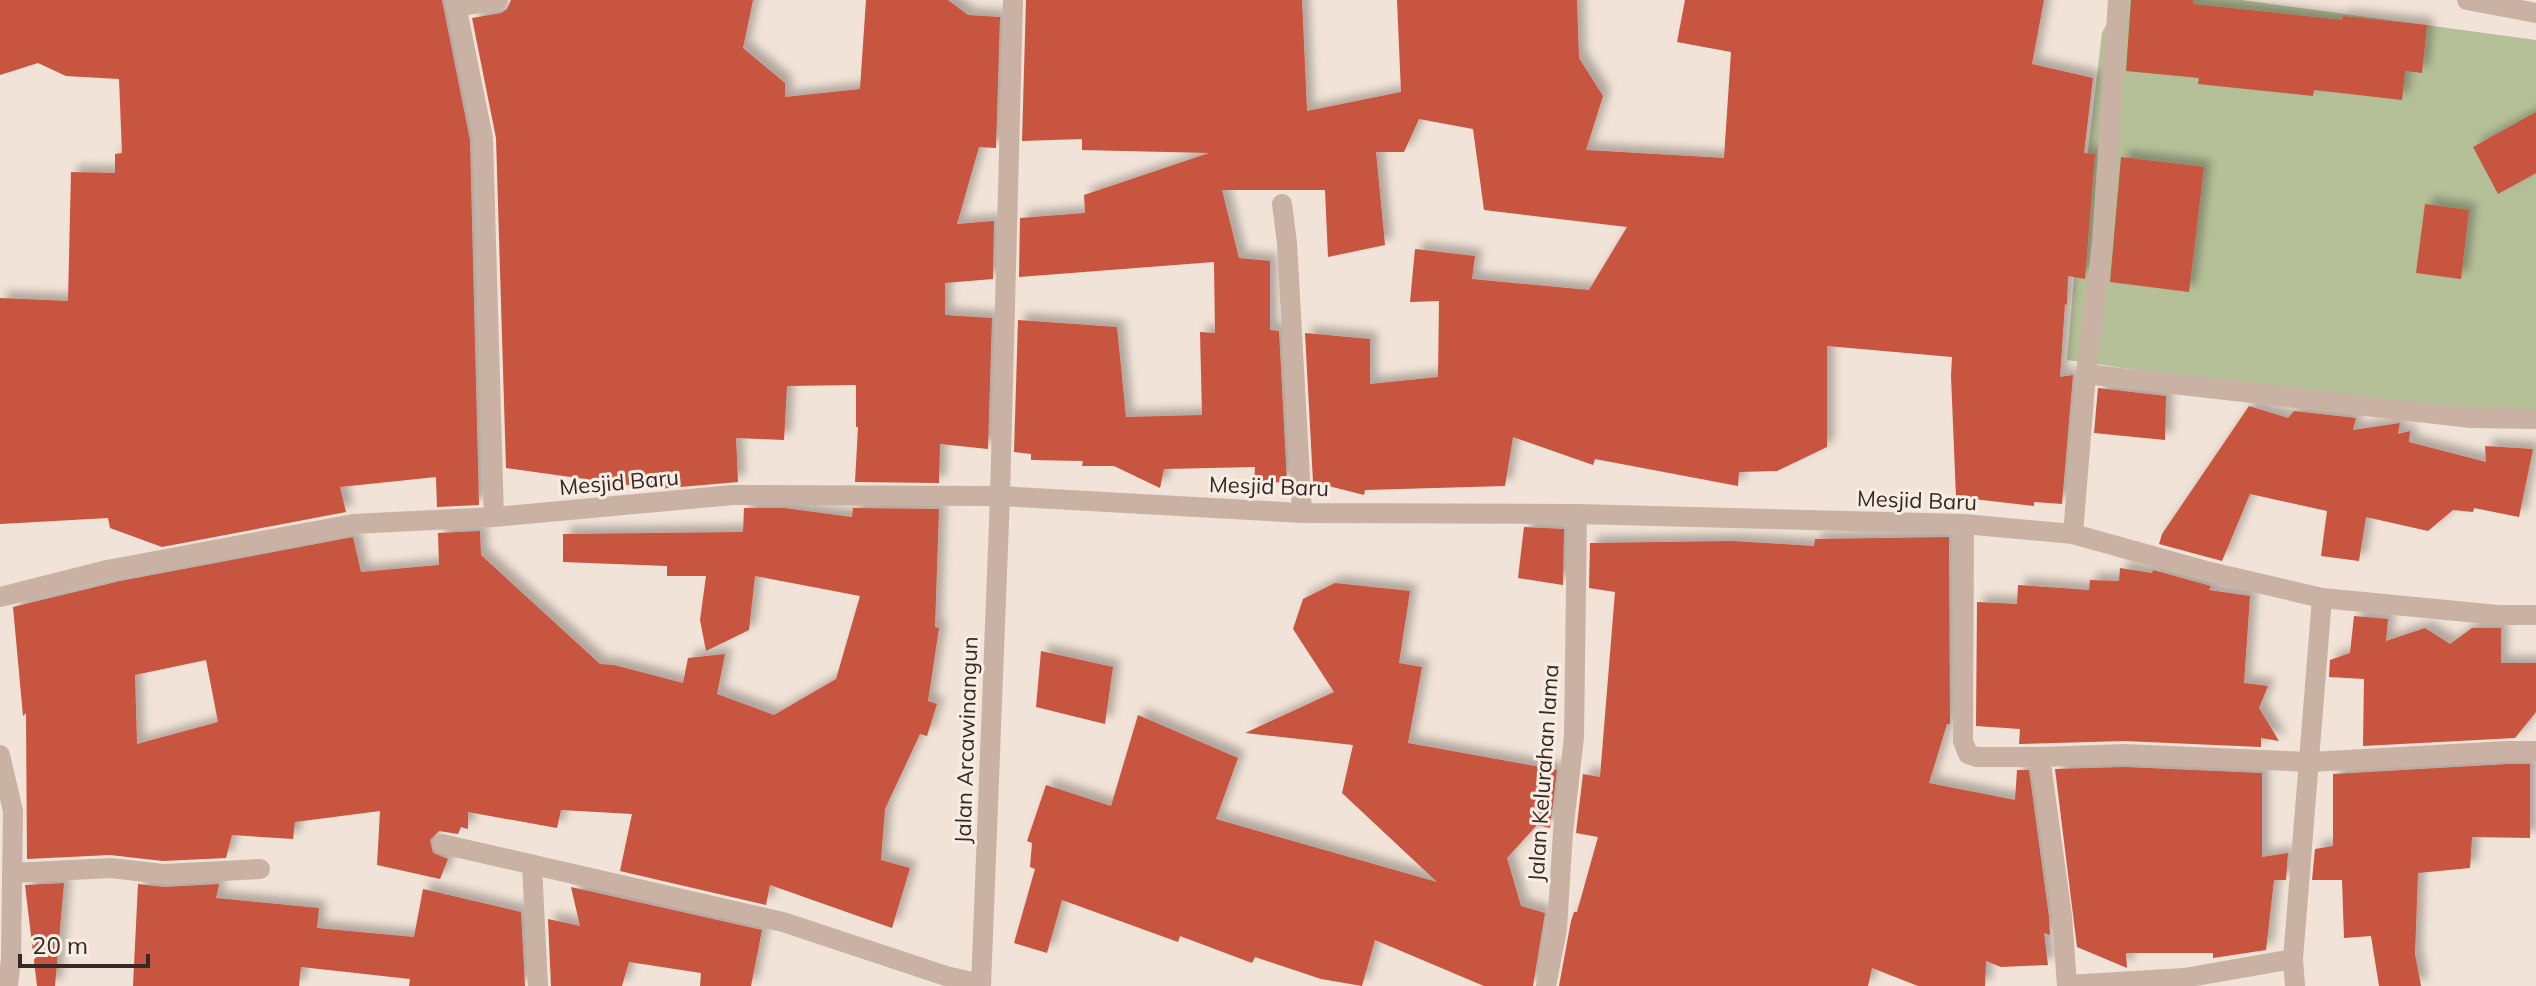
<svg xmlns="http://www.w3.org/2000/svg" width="2536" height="986" viewBox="0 0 2536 986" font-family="Mulish,sans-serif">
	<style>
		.green { fill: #b5c098 }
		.building { fill: #c7553f; fill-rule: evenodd; filter: url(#shadow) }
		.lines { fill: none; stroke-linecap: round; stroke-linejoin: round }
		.minor { stroke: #c9b2a3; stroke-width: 20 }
		.tertiary { stroke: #c9b2a3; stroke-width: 20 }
		.labels { text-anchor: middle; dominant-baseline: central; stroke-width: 6; stroke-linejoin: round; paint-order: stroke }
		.street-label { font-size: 22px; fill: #342925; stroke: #f9ede3 }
	</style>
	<defs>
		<filter id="shadow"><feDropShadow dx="7" dy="-7" stdDeviation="4" flood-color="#0004"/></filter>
	</defs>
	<rect width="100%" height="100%" fill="#f1e3d7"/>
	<!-- green -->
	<polygon class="green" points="2119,0 2242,0 2536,40 2536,418 2187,377 2067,360 2077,243 2102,33"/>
	<!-- building -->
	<g class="building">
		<polygon points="0,0 442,0 470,140 479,505 437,507 436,477 340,487 346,512 162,547 110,528 108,518 0,524 0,298 68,301 71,172 115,173 115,154 122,153 119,79 66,76 38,63 0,75"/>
		<polygon points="511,0 753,0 743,48 785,83 785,97 860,89 866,0 948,0 968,15 1000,17 996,148 979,147 957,224 994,221 993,279 945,283 945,315 992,318 988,449 940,444 939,483 855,482 858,427 856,427 856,385 787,386 784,440 736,438 738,482 657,489 506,468 496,138 472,18 501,13 507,9"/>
		<polygon points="1026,0 1302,0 1307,111 1401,92 1397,0 1577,0 1579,58 1603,96 1586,150 1724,158 1731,52 1677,42 1685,0 2044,0 2032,64 2093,78 2084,153 2095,154 2085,279 2068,276 2067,305 2065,304 2060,377 2073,375 2062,504 2034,502 2034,506 1956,497 1951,376 1952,357 1827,346 1827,447 1777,471 1739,472 1738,486 1595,459 1593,465 1513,437 1505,486 1365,490 1364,495 1313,482 1305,333 1370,339 1370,384 1438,377 1439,301 1410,302 1415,249 1475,256 1472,279 1589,290 1627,227 1484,210 1473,129 1419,119 1404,152 1376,152 1385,245 1328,257 1325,190 1222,190 1239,258 1270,261 1270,330 1279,331 1287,482 1254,483 1255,467 1164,469 1160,488 1114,466 1082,466 1083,461 1031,460 1031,454 1014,452 1018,320 1117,327 1126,417 1202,415 1200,332 1215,333 1214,262 1019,277 1020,218 1085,213 1084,195 1209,153 1082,150 1082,139 1022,141"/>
		<polygon points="2131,0 2193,0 2193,4 2342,20 2343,16 2427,25 2422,73 2405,71 2402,100 2314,90 2313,96 2198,84 2199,78 2126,71"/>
		<polygon points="2536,112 2536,173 2498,194 2473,147"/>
		<polygon points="2121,157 2204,167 2189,292 2110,282"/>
		<polygon points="2425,204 2469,210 2461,279 2416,273"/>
		<polygon points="2098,388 2166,396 2165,440 2094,433"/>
		<polygon points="2249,406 2288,418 2294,411 2356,418 2353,430 2400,423 2398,434 2410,431 2409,442 2486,462 2485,446 2533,449 2519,517 2474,508 2473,512 2453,510 2428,531 2366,517 2359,561 2321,556 2327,511 2250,494 2222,561 2159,544 2162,534"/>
		<path d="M744 508H784L852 517 853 508 939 509 935 627 939 628 928 701 937 704 927 736 920 734 885 809 881 860 910 868 892 928 770 885 766 905 620 871 632 814 561 810 557 828 468 812V829L461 827 458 834 439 831 430 840 433 853 448 859 440 879 377 865 380 811 295 822 293 839 232 835 226 858 163 861 110 855 27 859 26 713 23 716 13 607 120 581 353 537 361 572 439 565 438 533 480 531 481 555 600 664 614 665 683 683 688 658 725 654 717 694 774 715 836 679 860 596 755 576 749 630 706 651 700 620 706 576H667V566L563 562V534L743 532ZM206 660 218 722 137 744 135 675Z"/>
		<polygon points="1524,527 1564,529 1563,585 1518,578"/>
		<polygon points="1949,537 1950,724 1947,724 1929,783 2015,800 2017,770 2029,770 2049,917 2050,935 2044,933 2048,965 2001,967 1986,961 1985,986 1918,986 1872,968 1868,986 1559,986 1571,921 1574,912 1577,912 1598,837 1576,833 1583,774 1600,777 1615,592 1589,588 1590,543 1732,541 1814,546 1815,539"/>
		<polygon points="2120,568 2152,573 2153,570 2211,586 2209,590 2250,596 2244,683 2268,686 2259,708 2279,741 2261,738 2261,747 2124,741 2019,744 2020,729 1976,726 1977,602 2017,604 2018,585 2089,590 2090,580 2119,581"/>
		<polygon points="1335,583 1410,591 1399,663 1422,667 1408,743 1557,770 1550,828 1537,825 1507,858 1521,906 1545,913 1533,986 1484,986 1375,940 1362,986 1321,979 1255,957 1252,963 1180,936 1178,942 1062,900 1047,953 1014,943 1035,869 1030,867 1032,843 1027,841 1046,785 1111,806 1138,715 1238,758 1216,819 1437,882 1342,793 1353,745 1245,733 1334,692 1293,629 1303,599"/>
		<polygon points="2354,616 2388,619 2386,641 2425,628 2450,644 2472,628 2501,628 2501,663 2536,663 2536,712 2515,738 2363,746 2364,679 2329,677 2330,660 2350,653"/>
		<polygon points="1041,651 1113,667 1105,724 1036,707"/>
		<polygon points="2507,764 2530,764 2530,838 2472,837 2470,868 2418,873 2415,954 2421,986 2379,986 2371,936 2344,938 2342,880 2312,880 2315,849 2333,846 2333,774"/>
		<polygon points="2124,767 2262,773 2262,857 2288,853 2286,880 2274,880 2266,950 2213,958 2213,953 2126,953 2127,968 2077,947 2055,769"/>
		<polygon points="64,883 55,986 37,986 25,885"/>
		<polygon points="138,884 164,887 219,884 216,898 319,908 317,928 414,937 423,889 521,912 525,986 409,986 410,979 301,967 299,986 133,986"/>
		<polygon points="571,887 762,930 751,986 700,986 701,973 629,962 622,986 551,986 548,919 580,926"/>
	</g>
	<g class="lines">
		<!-- minor -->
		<g class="minor">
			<polyline points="455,0 483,138 494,517"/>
			<polyline points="2467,0 2536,13"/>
			<polyline points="456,7 498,0"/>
			<polyline points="1282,204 1287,243 1302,513"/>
			<polyline points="2086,374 2471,418 2536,419"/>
			<polyline points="1964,524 1963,741 1968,754 1977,757 2040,757 2062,916 2067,986"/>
			<polyline points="2073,534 2086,374 2102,243 2118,0"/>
			<polyline points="0,755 13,811 11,959 8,986"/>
			<polyline points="2040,757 2124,754 2310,762 2507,751 2536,751"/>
			<polyline points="442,844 783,922 946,976 981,984"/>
			<polyline points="532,865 538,986"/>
			<polyline points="12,873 111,868 163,874 260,869"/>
			<polyline points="2067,985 2184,978 2293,959"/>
			<polyline points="981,986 1000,496 1013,0"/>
			<polyline points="1546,986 1557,929 1563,832 1574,737 1577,514"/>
			<polyline points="2295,986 2293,959 2322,598"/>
		</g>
		<!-- tertiary -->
		<polyline class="tertiary" points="0,597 107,570 353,524 494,517 733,495 1000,496 1302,513 1577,514 1964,524 2073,534 2206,571 2322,598 2498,615 2536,615"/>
	</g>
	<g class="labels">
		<!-- street labels -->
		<g class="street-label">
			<text transform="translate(619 482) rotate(-5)">Mesjid Baru</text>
			<text transform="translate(1269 486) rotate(2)">Mesjid Baru</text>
			<text transform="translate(1917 500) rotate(2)">Mesjid Baru</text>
			<text transform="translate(966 740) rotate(-88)">Jalan Arcawinangun</text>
			<text transform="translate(1543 773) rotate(-86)">Jalan Kelurahan lama</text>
		</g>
	</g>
	<!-- scale -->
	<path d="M20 954v12h128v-12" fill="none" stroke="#342925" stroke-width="4"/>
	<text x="32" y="954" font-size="24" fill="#342925" stroke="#f9ede3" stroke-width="6" paint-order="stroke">20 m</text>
</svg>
